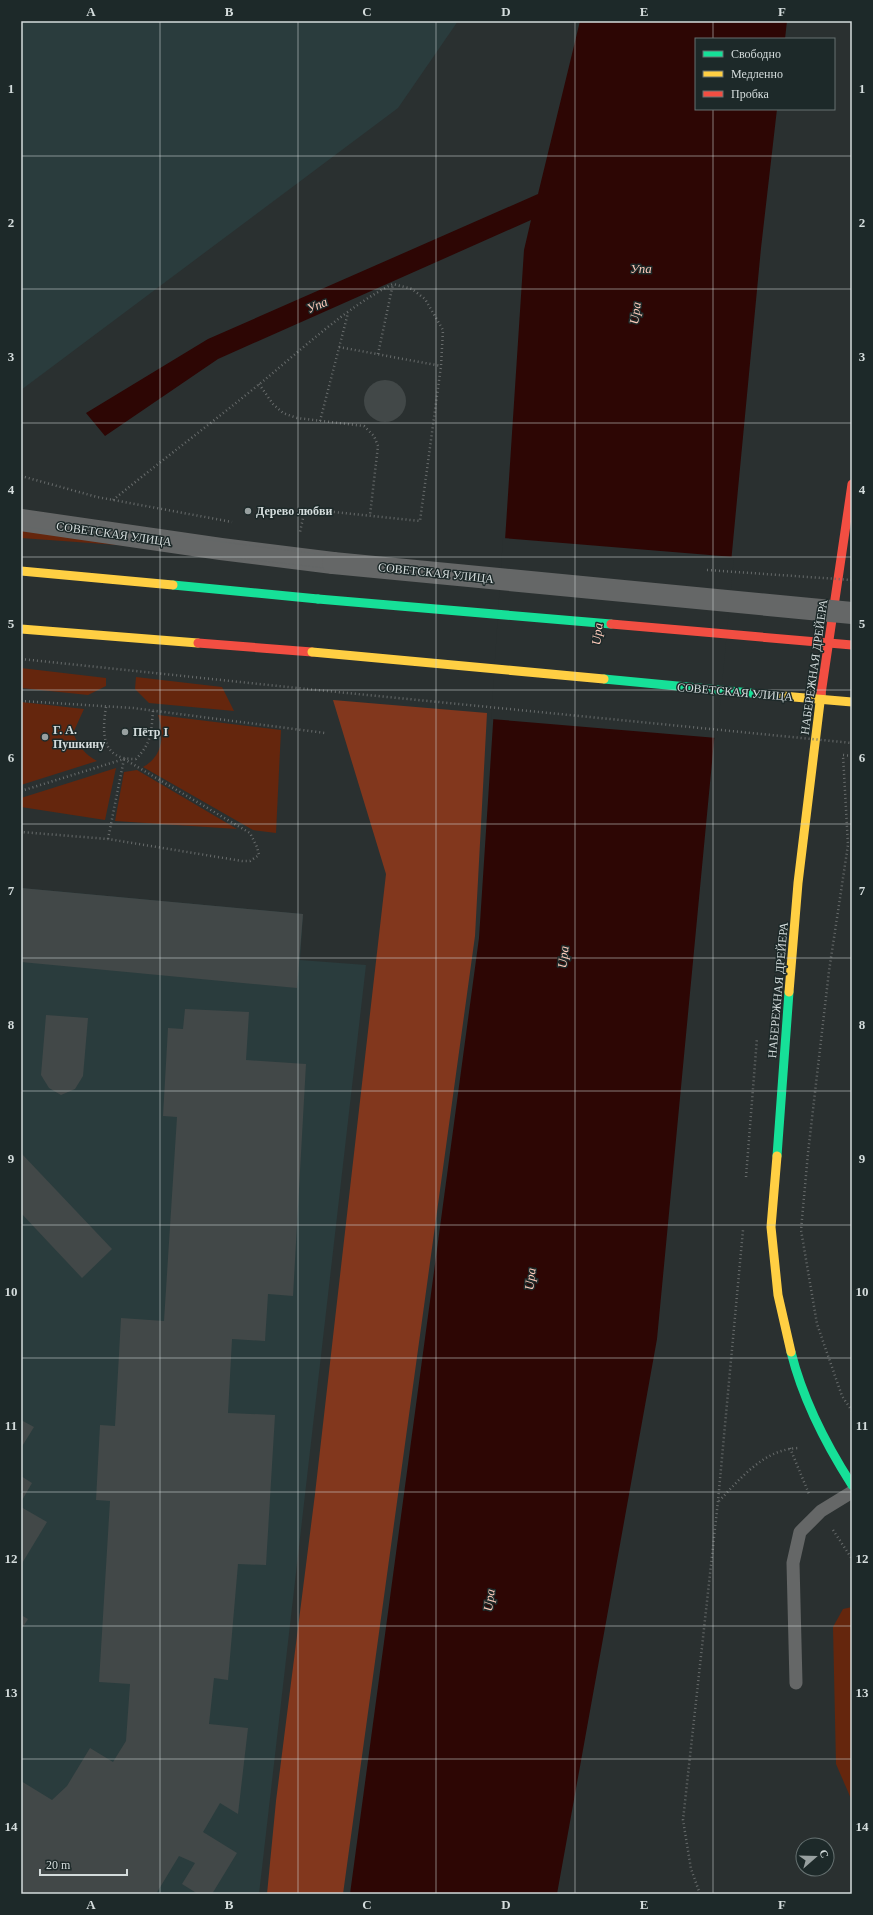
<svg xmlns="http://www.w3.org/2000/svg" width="873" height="1915" viewBox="0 0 873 1915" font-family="Georgia,serif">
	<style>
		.built { fill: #2a3c3d }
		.green { fill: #65260d }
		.forest { fill: #82371d }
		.water { fill: #2d0604 }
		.pier { fill: #2a3030 }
		.building { fill: #424848 }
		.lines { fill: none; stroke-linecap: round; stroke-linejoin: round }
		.path { stroke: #686c6c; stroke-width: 2.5; stroke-dasharray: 1 3; stroke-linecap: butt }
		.lane { stroke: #656767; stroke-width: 13 }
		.street { stroke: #656767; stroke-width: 22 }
		.fast { stroke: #16e098; stroke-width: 9 }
		.slow { stroke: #ffcf43; stroke-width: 9 }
		.jam { stroke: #f24e42; stroke-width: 9 }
		.tram { stroke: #646767; stroke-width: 1 }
		.path-bridge { stroke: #686c6c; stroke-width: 2.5; stroke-dasharray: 1 3; stroke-linecap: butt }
		.street-bridge { stroke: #656767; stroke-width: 22 }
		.fast-bridge { stroke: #16e098; stroke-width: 9 }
		.slow-bridge { stroke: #ffcf43; stroke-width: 9 }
		.jam-bridge { stroke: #f24e42; stroke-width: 9 }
		.grid { fill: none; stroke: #d4dcdc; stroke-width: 1; stroke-opacity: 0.55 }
		.poi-dot { fill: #98a0a0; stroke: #1d2929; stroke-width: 1.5 }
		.labels { text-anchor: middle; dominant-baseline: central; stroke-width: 3; stroke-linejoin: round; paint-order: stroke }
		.poi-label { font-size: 12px; font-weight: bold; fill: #d4dcdc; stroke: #1d2929; text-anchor: start }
		.street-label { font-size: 12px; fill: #d4dcdc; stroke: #1d2929 }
		.water-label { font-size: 13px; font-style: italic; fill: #fdcaba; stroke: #1d2929 }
		.neatline { fill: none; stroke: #d4dcdc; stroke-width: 1.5 }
		.grid-label { font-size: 13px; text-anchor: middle; font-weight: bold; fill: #d4dcdc }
	</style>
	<rect width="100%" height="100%" fill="#2a3030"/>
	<!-- built -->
	<g class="built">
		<polygon points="21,21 458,21 398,108 21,390"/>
		<polygon points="21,888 303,914 300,960 366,965 259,1894 21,1894"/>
	</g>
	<!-- green -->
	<g class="green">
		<polygon points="21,529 146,547 21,538"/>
		<polygon points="21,668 106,678 106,686 88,695 21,688"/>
		<polygon points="136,677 222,687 234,711 149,703 135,689"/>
		<path d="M21 702 84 709 73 733C79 746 84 754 97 761L21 785Z"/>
		<path d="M158 715 281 730 276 833 253 830 143 767C163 756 165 735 158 715Z"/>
		<polygon points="116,768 105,820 21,807 21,798"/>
		<polygon points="137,770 237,829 115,821 124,772"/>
		<polygon points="852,1607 852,1801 836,1764 833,1627 843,1609"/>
	</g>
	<!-- forest -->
	<polygon class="forest" points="333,700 487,713 475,936 343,1894 267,1894 276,1801 315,1494 386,874"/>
	<!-- water -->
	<polygon class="water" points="580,21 787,21 785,39 696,39 696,109 777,109 761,248 657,1339 557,1894 350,1894 479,938 524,250 531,220 218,359 105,436 86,413 208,339 538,194"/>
	<!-- pier -->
	<polygon class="pier" points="503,538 734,557 717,738 491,719"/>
	<!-- building -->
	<g class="building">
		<circle cx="385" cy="401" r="21"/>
		<polygon points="21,888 303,914 297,988 21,962"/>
		<polygon points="185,1009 249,1012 246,1060 306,1064 293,1296 268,1294 265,1341 232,1339 228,1413 275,1415 266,1565 238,1564 228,1680 214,1678 209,1724 248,1728 238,1814 220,1803 203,1832 237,1853 212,1894 198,1894 182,1884 195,1863 179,1856 156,1894 21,1894 21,1781 52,1800 67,1786 90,1748 113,1762 126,1741 130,1684 99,1682 110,1501 96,1500 100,1425 115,1426 121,1318 164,1321 177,1117 163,1116 168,1028 183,1029"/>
		<polygon points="46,1015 88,1018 83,1076 75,1089 61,1095 49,1088 41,1075"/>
		<polygon points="21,1153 112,1249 82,1278 21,1213"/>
		<polygon points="21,1420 34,1427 21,1448"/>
		<polygon points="21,1476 32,1483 21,1502"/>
		<polygon points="21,1507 47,1522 21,1565"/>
		<polygon points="21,1615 28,1619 21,1630"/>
	</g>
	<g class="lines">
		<!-- path -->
		<g class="path">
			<polyline points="339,347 441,366"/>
			<polyline points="378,354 393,284"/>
			<polyline points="259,384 273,404 283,413 297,418 364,426 374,436 378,446 370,515"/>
			<polyline points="320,421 348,313"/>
			<polyline points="21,476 97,497 232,522"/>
			<path d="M113 500C162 460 213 422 262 382 302 349 348 306 393 284L412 289 425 299 443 330 441 366 420 521 305 509 300 532"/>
			<polyline points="21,659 307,689"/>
			<polyline points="21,701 133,708 325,733"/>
			<path d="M106 707C102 733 101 760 136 759 152 742 151 733 153 711"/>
			<polyline points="852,756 843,755 848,845 829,971 808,1153 801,1230 817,1324 842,1396 852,1411"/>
			<polyline points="21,791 124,759 250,833 257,847 259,855 250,861 242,861 108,839 21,832"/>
			<polyline points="108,839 124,759"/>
			<polyline points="746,1177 757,1038"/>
			<polyline points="790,1448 809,1494"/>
			<path d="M719 1501C741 1478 764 1449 799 1448"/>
			<polyline points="833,1530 852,1559"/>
			<polyline points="700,1894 691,1869 683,1820 718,1501 743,1230"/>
		</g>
		<!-- lane -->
		<polyline class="lane" points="796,1683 793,1563 800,1532 821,1511 852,1492"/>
		<!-- street -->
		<polyline class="street" points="21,520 221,549 333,563"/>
		<!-- fast -->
		<g class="fast">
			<polyline points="173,585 318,599"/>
			<polyline points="777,1156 789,992"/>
			<path d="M791 1352C803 1400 825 1443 852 1485"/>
		</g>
		<!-- slow -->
		<g class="slow">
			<polyline points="21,571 173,585"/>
			<polyline points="21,629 198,643"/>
			<polyline points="789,992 798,883 821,694"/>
			<polyline points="777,1156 771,1227 778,1295 791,1352"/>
		</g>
		<!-- jam -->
		<g class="jam">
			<polyline points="198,643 312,652"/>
			<polyline points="821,694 852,484"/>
		</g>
		<!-- tram -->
		<g class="tram">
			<polyline points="21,513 223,542 334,556 852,607"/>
			<polyline points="21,526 219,556 333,569 852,620"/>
		</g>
		<!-- path-bridge -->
		<g class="path-bridge">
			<polyline points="707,570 852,580"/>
			<polyline points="307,689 852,743"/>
		</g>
		<!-- street-bridge -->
		<polyline class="street-bridge" points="333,563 852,613"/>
		<!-- fast-bridge -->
		<g class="fast-bridge">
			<polyline points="318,599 611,624"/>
			<polyline points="604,679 782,696"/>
		</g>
		<!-- slow-bridge -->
		<g class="slow-bridge">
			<polyline points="312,652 604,679"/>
			<polyline points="782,696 852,702"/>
		</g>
		<!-- jam-bridge -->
		<polyline class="jam-bridge" points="611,624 852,645"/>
	</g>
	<!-- grid -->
	<path class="grid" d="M160 21V1894M298 21V1894M436 21V1894M575 21V1894M713 21V39M713 109V1894M21 156H852M21 289H852M21 423H852M21 557H852M21 690H852M21 824H852M21 958H852M21 1091H852M21 1225H852M21 1358H852M21 1492H852M21 1626H852M21 1759H852"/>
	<!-- markers -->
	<g class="poi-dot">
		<circle cx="248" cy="511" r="4"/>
		<circle cx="125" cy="732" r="4"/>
		<circle cx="45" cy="737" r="4"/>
	</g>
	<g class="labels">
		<!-- poi labels -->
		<g class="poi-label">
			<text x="256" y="511">Дерево любви</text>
			<text x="53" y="730">Г. А.<tspan x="53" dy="14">Пушкину</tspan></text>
			<text x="133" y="732">Пётр I</text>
		</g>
		<!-- street labels -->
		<g class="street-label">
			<text transform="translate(114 534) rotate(8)">СОВЕТСКАЯ УЛИЦА</text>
			<text transform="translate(436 573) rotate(6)">СОВЕТСКАЯ УЛИЦА</text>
			<text transform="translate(814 667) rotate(-82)">НАБЕРЕЖНАЯ ДРЕЙЕРА</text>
			<text transform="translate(735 692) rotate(5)">СОВЕТСКАЯ УЛИЦА</text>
			<text transform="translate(778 990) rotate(-85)">НАБЕРЕЖНАЯ ДРЕЙЕРА</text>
		</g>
		<!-- water labels -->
		<g class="water-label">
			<text x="641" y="268">Упа</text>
			<text transform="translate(317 305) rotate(-23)">Упа</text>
			<text transform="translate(635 313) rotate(-82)">Upa</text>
			<text transform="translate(597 634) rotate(-84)">Upa</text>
			<text transform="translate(563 957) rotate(-84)">Upa</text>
			<text transform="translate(530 1279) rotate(-84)">Upa</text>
			<text transform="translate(489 1600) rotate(-83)">Upa</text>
		</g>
	</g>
	<!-- border -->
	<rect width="873" height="1915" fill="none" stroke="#1d2929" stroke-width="44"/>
	<!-- legend -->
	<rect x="695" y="38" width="140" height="72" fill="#1d2929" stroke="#667171"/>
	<rect x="703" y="51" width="20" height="6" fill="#16e098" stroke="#667171"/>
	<text x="731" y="58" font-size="12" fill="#d4dcdc">Свободно</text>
	<rect x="703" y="71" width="20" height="6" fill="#ffcf43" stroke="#667171"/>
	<text x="731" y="78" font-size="12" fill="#d4dcdc">Медленно</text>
	<rect x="703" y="91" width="20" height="6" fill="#f24e42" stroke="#667171"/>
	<text x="731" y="98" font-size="12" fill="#d4dcdc">Пробка</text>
	<!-- north arrow -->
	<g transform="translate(815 1857) rotate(70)"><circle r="19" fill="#1d2929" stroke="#667171"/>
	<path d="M0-3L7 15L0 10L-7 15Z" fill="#98a0a0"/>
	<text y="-6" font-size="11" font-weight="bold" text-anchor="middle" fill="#d4dcdc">С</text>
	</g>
	<!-- scale -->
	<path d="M40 1869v6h87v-6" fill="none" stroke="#d4dcdc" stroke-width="2"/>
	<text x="46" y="1869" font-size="12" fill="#d4dcdc" stroke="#1d2929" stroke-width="3" paint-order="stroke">20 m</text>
	<rect x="22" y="22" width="829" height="1871" class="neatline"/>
	<g class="grid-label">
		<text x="91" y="16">A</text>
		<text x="229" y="16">B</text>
		<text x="367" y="16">C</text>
		<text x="506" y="16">D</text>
		<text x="644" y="16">E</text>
		<text x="782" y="16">F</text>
		<text x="11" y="93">1</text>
		<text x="862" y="93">1</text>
		<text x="11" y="227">2</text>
		<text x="862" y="227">2</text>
		<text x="11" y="361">3</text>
		<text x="862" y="361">3</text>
		<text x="11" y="494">4</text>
		<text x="862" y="494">4</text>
		<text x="11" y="628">5</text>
		<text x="862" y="628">5</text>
		<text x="11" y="762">6</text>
		<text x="862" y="762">6</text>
		<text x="11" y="895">7</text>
		<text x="862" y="895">7</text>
		<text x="11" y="1029">8</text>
		<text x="862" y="1029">8</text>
		<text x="11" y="1163">9</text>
		<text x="862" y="1163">9</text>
		<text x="11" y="1296">10</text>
		<text x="862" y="1296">10</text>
		<text x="11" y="1430">11</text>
		<text x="862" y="1430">11</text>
		<text x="11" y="1563">12</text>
		<text x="862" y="1563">12</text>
		<text x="11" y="1697">13</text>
		<text x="862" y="1697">13</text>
		<text x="11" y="1831">14</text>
		<text x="862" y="1831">14</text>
		<text x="91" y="1909">A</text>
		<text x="229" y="1909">B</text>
		<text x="367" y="1909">C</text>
		<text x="506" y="1909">D</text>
		<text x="644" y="1909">E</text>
		<text x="782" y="1909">F</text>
	</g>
</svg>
